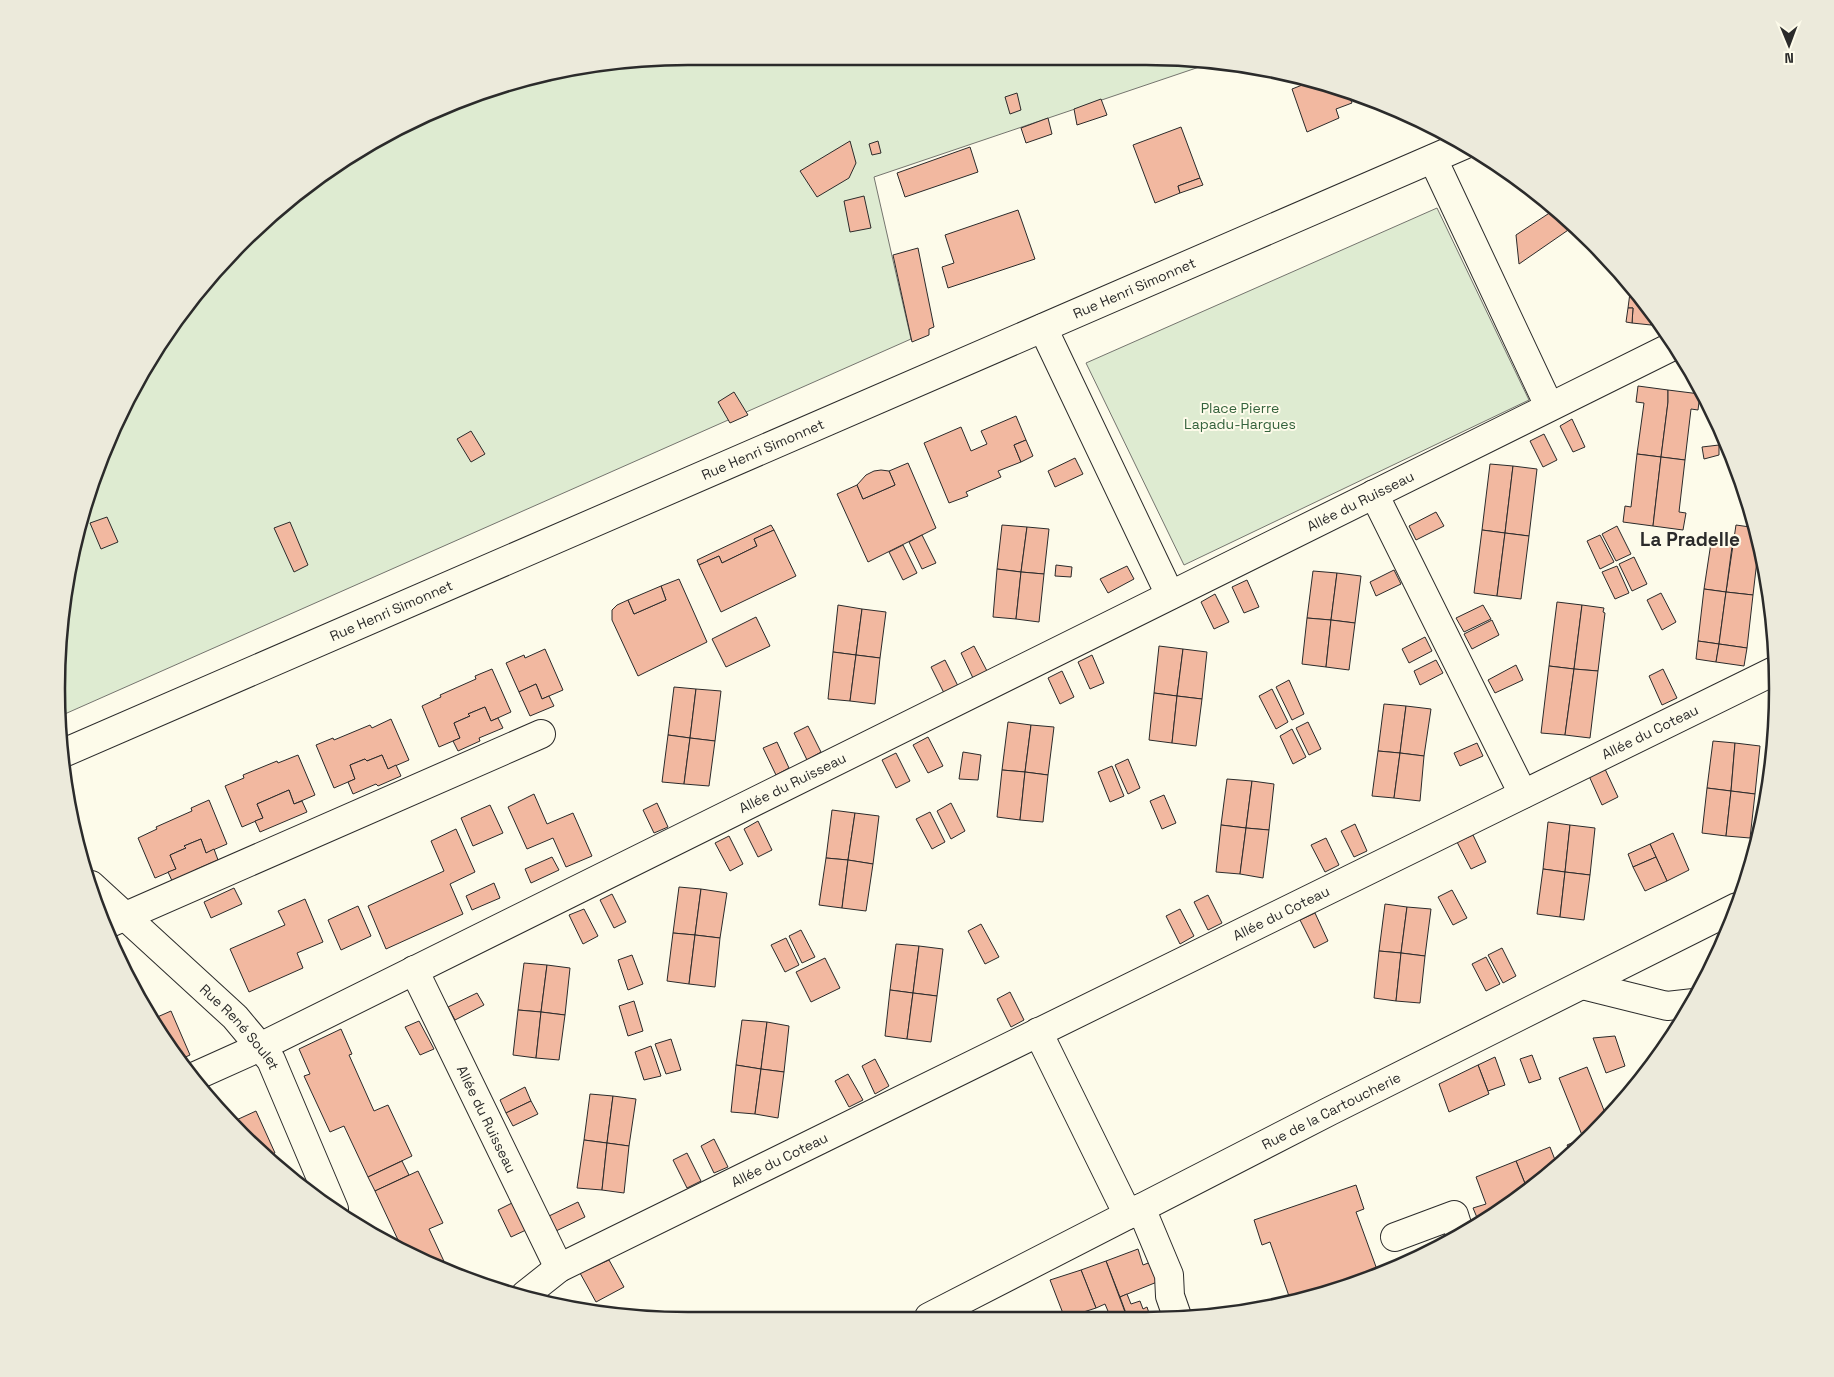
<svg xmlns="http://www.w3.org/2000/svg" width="1834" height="1377" viewBox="0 0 1834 1377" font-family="'Space Grotesk',sans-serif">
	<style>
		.green { fill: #deebd1; stroke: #74746e }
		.building { fill: #f2b8a0; stroke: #2b2b2b }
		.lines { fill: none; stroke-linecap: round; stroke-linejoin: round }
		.minor-casing { stroke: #2b2b2b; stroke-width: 30 }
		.minor { stroke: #fdfbea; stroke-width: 28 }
		.labels { text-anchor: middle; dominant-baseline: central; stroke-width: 4; stroke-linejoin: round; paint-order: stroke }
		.street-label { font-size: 14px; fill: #2b2b2b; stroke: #fdfbea }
		.park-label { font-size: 14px; fill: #34623c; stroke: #fdfbea }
		.district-label { font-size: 19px; font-weight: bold; fill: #2b2b2b; stroke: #fdfbea }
		.rim { fill: none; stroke: #2b2b2b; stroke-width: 2.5 }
	</style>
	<rect width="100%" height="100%" fill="#fdfbea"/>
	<!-- green -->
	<g class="green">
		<polygon points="688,56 1187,58 1214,62 874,177 911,339 58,717 68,565 122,409 213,271 272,213 372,141 525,78"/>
		<polygon points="1437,208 1529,400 1184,565 1086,363"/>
	</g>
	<!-- building -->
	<g class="building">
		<polygon points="707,56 725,56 713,65"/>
		<polygon points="561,73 550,81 545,75"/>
		<polygon points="1315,80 1347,91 1352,103 1336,109 1339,118 1307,132 1292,89"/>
		<polygon points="1017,93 1021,110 1010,114 1005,97"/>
		<polygon points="1101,99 1107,115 1077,125 1074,109"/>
		<polygon points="1048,118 1052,134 1026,143 1021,128"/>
		<polygon points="1181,127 1200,178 1178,186 1180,193 1155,203 1133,145"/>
		<polygon points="850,141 856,163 849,178 817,197 800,171"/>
		<polygon points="878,141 881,153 872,155 869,144"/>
		<polygon points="970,147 978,172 905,197 897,173"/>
		<polygon points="1200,178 1203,185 1180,193 1178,186"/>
		<polygon points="864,196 871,228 850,232 844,201"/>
		<polygon points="1018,210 1035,259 948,288 942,267 954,263 945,235"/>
		<polygon points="1554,210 1574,226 1519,264 1516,235"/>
		<polygon points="918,248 934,327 929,329 929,335 912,342 893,255"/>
		<polygon points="1631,285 1652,312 1651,325 1632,323 1633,308 1628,308"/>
		<polygon points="1628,308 1633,308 1632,323 1626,322"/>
		<polygon points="1652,312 1661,326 1651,325"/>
		<polygon points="1638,386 1668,390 1668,402 1661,457 1637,454 1644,403 1636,402"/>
		<polygon points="1668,390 1700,394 1698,410 1691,409 1685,460 1661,457 1668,402"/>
		<polygon points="734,392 748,415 730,423 718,402"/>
		<polygon points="1016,416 1026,440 1014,445 1021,462 998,471 1001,477 966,492 968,496 949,503 924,443 961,427 971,451 987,444 981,431"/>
		<polygon points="1572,419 1585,447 1573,452 1560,426"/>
		<polygon points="471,431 485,454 471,462 457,439"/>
		<polygon points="1544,434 1557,460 1543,467 1530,441"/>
		<polygon points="1026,440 1033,456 1021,462 1014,445"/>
		<polygon points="1719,445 1719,455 1704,459 1702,447"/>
		<polygon points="1637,454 1661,457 1653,526 1623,522 1625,506 1631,507"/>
		<polygon points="1661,457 1685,460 1679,512 1686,513 1683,530 1653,526"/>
		<polygon points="1075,458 1083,474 1055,487 1048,471"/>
		<polygon points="908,463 936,528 868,562 837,494 857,485 863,499 895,485 889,471"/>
		<polygon points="1490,464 1513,466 1505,533 1482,530"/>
		<polygon points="1513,466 1537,469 1529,536 1505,533"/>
		<polygon points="881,470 889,471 895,485 863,499 857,485 866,475 874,471"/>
		<polygon points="1436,512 1444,526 1416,540 1409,526"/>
		<polygon points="107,517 118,542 101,549 90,523"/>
		<polygon points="290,522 308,565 294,572 274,528"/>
		<polygon points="771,525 774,530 754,539 757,546 722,563 719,556 699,565 697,560"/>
		<polygon points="1002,525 1027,527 1021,572 997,569"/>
		<polygon points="1736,525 1757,528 1759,543 1753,595 1726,592"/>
		<polygon points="1617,526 1631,554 1616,561 1602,534"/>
		<polygon points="1027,527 1049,529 1044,574 1021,572"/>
		<polygon points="774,530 796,576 721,612 699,565 719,556 722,563 757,546 754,539"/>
		<polygon points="1482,530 1505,533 1497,596 1474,593"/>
		<polygon points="1505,533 1529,536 1521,599 1497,596"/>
		<polygon points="922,535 936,563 922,569 909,542"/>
		<polygon points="1600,535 1614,562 1600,569 1587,541"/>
		<polygon points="1712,536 1733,539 1726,592 1704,589"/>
		<polygon points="903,545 917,573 903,580 889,552"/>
		<polygon points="1634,557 1647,584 1632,591 1619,564"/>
		<polygon points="1056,565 1072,567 1071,577 1055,576"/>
		<polygon points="1127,566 1134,579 1108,593 1100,579"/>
		<polygon points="1617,566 1629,593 1615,599 1602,572"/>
		<polygon points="997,569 1021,572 1016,619 993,617"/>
		<polygon points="1394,570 1401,584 1376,596 1370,582"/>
		<polygon points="1313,571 1337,573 1331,620 1307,618"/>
		<polygon points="1021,572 1044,574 1039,622 1016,619"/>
		<polygon points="1337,573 1361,576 1355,623 1331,620"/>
		<polygon points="679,579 707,642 638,676 612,620 612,610 617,605 628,600 634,614 666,600 661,586"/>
		<polygon points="1247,580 1259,607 1244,613 1232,587"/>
		<polygon points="661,586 666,600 634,614 628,600"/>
		<polygon points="1704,589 1726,592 1719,644 1698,641"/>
		<polygon points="1726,592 1753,595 1747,648 1719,644"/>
		<polygon points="1661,593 1676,622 1662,630 1647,600"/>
		<polygon points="1215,594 1229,622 1214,629 1201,602"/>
		<polygon points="1557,602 1582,605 1574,669 1549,666"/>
		<polygon points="838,605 862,609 856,655 833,652"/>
		<polygon points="1483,605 1491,619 1464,632 1456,618"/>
		<polygon points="1582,605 1604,608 1603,612 1605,613 1598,671 1574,669"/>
		<polygon points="862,609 886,612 880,658 856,655"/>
		<polygon points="756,617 770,646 726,667 712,639"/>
		<polygon points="1307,618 1331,620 1326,667 1302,664"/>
		<polygon points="1331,620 1355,623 1349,670 1326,667"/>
		<polygon points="1492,620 1499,635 1472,649 1464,634"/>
		<polygon points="1425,637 1432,651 1409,663 1402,649"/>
		<polygon points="1698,641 1719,644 1716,662 1696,659"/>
		<polygon points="1719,644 1747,648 1744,666 1716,662"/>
		<polygon points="974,646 987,671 973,678 961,653"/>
		<polygon points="1159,646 1183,649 1177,696 1154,693"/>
		<polygon points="545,649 563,690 542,699 536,684 519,692 506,663 524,655 525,658"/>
		<polygon points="1183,649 1207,652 1202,699 1177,696"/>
		<polygon points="833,652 856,655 850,701 828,699"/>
		<polygon points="856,655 880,658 875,704 850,701"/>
		<polygon points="1092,655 1104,683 1090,689 1078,662"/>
		<polygon points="945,660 958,686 944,693 931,667"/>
		<polygon points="1436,660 1443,673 1420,685 1414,671"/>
		<polygon points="1516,665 1523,680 1495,693 1488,680"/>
		<polygon points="1549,666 1574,669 1565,735 1541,733"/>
		<polygon points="492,669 511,712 491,721 485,707 468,714 470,716 454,723 460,738 439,747 422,706 441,697 440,695 476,679 475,676"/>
		<polygon points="1574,669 1598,671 1590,738 1565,735"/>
		<polygon points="1663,669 1677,698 1662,705 1649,676"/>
		<polygon points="1062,671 1074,697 1060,704 1048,678"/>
		<polygon points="1289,680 1304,714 1292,720 1276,687"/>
		<polygon points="536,684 542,699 549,696 554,706 530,716 519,692"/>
		<polygon points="674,687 696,689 690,738 668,735"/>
		<polygon points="696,689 721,691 715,741 690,738"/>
		<polygon points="1272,689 1288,722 1276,729 1259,696"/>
		<polygon points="1154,693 1177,696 1172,743 1149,740"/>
		<polygon points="1177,696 1202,699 1196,746 1172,743"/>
		<polygon points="1384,704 1406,706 1400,753 1378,751"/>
		<polygon points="1406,706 1431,709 1424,756 1400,753"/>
		<polygon points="485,707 491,721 498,718 503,728 479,738 480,741 458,751 453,741 460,738 454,723 470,716 468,714"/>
		<polygon points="391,719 409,760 388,769 382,755 367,761 365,759 350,765 355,779 334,788 316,745 333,738 334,740 370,725 372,728"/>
		<polygon points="1008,722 1031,725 1025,772 1002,770"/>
		<polygon points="1308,722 1321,749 1309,755 1296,728"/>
		<polygon points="1031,725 1054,727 1048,775 1025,772"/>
		<polygon points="808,726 821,752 807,760 794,733"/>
		<polygon points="1292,729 1306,757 1293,764 1280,736"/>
		<polygon points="668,735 690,738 684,784 662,782"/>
		<polygon points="928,737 943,766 928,773 913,745"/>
		<polygon points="690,738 715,741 709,786 684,784"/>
		<polygon points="1713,741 1735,743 1731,791 1707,788"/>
		<polygon points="777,742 789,768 776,775 763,748"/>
		<polygon points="1477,743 1483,756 1460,766 1454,753"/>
		<polygon points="1735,743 1760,746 1755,794 1731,791"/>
		<polygon points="1378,751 1400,753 1394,798 1372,796"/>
		<polygon points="963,752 981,755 978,780 959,779"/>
		<polygon points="896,753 910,781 896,788 882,760"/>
		<polygon points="1400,753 1424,756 1420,801 1394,798"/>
		<polygon points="298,755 315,795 294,804 289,790 257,804 263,818 242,827 225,786 244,778 243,775 277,761 278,763"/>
		<polygon points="382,755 388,769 396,765 401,776 378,786 376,784 353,794 348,782 355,779 350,765 365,759 367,761"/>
		<polygon points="1128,759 1140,788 1128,794 1115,765"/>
		<polygon points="1112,766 1124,796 1110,802 1098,772"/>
		<polygon points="1605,769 1618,797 1602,805 1589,776"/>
		<polygon points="1002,770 1025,772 1020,820 997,817"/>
		<polygon points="1025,772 1048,775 1043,822 1020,820"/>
		<polygon points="1227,779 1252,781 1246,828 1221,825"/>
		<polygon points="1252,781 1274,784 1269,830 1246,828"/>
		<polygon points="1707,788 1731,791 1726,836 1702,833"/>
		<polygon points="289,790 294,804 302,801 307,812 260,832 255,821 263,818 257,804"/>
		<polygon points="1731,791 1755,794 1750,838 1726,836"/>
		<polygon points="534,794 547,824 573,813 592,856 566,867 553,838 527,849 508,807"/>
		<polygon points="1164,795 1176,823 1162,829 1150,801"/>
		<polygon points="209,800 227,844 206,853 201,839 184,846 186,848 170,855 176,869 155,878 138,838 157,829 156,827 192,811 191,808"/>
		<polygon points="657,803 668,827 654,833 643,810"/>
		<polygon points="951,803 965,831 951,839 937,811"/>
		<polygon points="490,805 503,833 473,846 461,818"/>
		<polygon points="832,810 855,813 848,860 826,858"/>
		<polygon points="930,812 945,842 932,849 916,819"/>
		<polygon points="855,813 879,816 873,864 848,860"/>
		<polygon points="758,821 772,850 758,857 744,829"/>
		<polygon points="1548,822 1570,825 1565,872 1543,869"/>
		<polygon points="1355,824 1367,851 1354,857 1341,831"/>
		<polygon points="1221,825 1246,828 1240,874 1216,872"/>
		<polygon points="1570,825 1595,828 1590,875 1565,872"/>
		<polygon points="1246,828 1269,830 1263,878 1240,874"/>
		<polygon points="456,829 475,872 450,884 463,914 386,949 368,906 444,871 431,841"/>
		<polygon points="1673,833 1689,870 1667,881 1650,844"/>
		<polygon points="1473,835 1486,862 1471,869 1457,842"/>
		<polygon points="729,836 743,864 730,871 715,843"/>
		<polygon points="1326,838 1339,865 1325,872 1311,845"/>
		<polygon points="201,839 206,853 214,849 218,860 195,870 196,873 173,883 168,872 176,869 170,855 186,848 184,846"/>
		<polygon points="1650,844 1656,857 1633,867 1628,854"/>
		<polygon points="552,857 559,870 531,883 525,869"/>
		<polygon points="1656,857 1667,881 1645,891 1633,867"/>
		<polygon points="826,858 848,860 842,908 819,905"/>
		<polygon points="848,860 873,864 866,911 842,908"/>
		<polygon points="1543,869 1565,872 1560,917 1537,914"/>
		<polygon points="1565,872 1590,875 1584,920 1560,917"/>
		<polygon points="494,883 500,898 472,910 466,896"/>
		<polygon points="679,887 701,889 695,935 673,933"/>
		<polygon points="234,888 242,904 211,918 204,902"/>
		<polygon points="701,889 727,893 720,938 695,935"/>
		<polygon points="1452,890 1467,918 1453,925 1438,897"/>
		<polygon points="612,894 626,922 614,928 600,900"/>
		<polygon points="1208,895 1222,923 1208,930 1194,902"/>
		<polygon points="305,899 323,942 297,953 303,968 249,992 230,949 285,925 278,911"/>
		<polygon points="1385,904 1407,907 1401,953 1379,951"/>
		<polygon points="358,906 371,936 341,950 328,920"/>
		<polygon points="1407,907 1431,909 1425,956 1401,953"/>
		<polygon points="584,909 598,936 583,944 569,915"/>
		<polygon points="1180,909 1194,936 1180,944 1166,916"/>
		<polygon points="1315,913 1328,941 1314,948 1300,920"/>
		<polygon points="981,924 999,957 985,964 968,931"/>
		<polygon points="801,930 815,957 802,963 789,936"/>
		<polygon points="673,933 695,935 689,984 667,981"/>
		<polygon points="695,935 720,938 715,987 689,984"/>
		<polygon points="786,938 799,965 785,972 771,945"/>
		<polygon points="896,944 919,946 913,993 890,990"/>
		<polygon points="919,946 943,949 937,996 913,993"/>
		<polygon points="1502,948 1516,976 1503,983 1488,955"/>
		<polygon points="1379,951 1401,953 1396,1001 1374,998"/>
		<polygon points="1401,953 1425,956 1420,1003 1396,1001"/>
		<polygon points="632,955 643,984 628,990 618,960"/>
		<polygon points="1486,957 1500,984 1486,991 1472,964"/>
		<polygon points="825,958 840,988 811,1002 796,972"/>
		<polygon points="524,963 547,965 541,1012 518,1010"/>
		<polygon points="547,965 570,968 565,1015 541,1012"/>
		<polygon points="890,990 913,993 907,1039 885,1036"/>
		<polygon points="1010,992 1024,1020 1011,1027 997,999"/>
		<polygon points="477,993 484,1005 455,1020 448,1007"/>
		<polygon points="913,993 937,996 931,1042 907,1039"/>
		<polygon points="634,1001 643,1031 628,1036 619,1006"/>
		<polygon points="518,1010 541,1012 536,1058 513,1055"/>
		<polygon points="171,1011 190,1055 179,1060 155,1018"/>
		<polygon points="541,1012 565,1015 559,1060 536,1058"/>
		<polygon points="742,1020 767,1022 761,1069 736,1065"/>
		<polygon points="419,1021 434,1049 420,1055 405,1027"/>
		<polygon points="767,1022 789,1026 784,1072 761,1069"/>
		<polygon points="341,1029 352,1054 349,1055 374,1111 388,1105 412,1156 368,1177 344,1126 330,1132 304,1076 310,1074 299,1049"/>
		<polygon points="1615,1036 1625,1066 1606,1073 1593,1038"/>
		<polygon points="671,1039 681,1070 666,1074 655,1044"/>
		<polygon points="651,1046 661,1076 644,1080 635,1052"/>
		<polygon points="1532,1055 1541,1079 1529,1083 1520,1059"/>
		<polygon points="1495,1057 1505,1085 1488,1091 1478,1065"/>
		<polygon points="875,1059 889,1086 875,1094 862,1066"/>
		<polygon points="736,1065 761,1069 755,1114 731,1112"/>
		<polygon points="1478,1065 1489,1094 1449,1112 1439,1084"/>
		<polygon points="1587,1067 1607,1118 1584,1140 1559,1078"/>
		<polygon points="761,1069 784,1072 778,1118 755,1114"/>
		<polygon points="848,1074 863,1100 849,1107 835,1081"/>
		<polygon points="525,1087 531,1101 506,1113 500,1100"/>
		<polygon points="590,1094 613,1096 607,1143 584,1140"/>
		<polygon points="613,1096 636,1099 629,1146 607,1143"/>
		<polygon points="531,1101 538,1114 513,1126 506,1113"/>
		<polygon points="256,1111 275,1153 266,1157 232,1122"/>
		<polygon points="1583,1138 1584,1140 1570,1151 1567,1145"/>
		<polygon points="714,1139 728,1167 714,1173 701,1146"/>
		<polygon points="584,1140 607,1143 602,1190 577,1188"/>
		<polygon points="607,1143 629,1146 624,1193 602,1190"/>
		<polygon points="1550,1147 1557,1165 1528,1191 1516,1161"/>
		<polygon points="687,1153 701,1181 687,1188 673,1160"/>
		<polygon points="402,1161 409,1175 375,1191 368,1177"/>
		<polygon points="1516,1161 1528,1191 1478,1220 1473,1208 1486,1204 1476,1177"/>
		<polygon points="418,1171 443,1223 429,1229 448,1270 392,1245 399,1242 375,1191"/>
		<polygon points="1356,1185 1364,1209 1356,1212 1379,1275 1290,1299 1270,1242 1262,1245 1254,1220"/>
		<polygon points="578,1202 585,1217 556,1231 549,1216"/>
		<polygon points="512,1203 526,1230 511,1237 498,1210"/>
		<polygon points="1138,1249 1143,1265 1151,1262 1157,1282 1120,1297 1106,1261"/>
		<polygon points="609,1260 624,1287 596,1302 580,1273"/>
		<polygon points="1106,1261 1125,1312 1113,1316 1110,1316 1105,1304 1096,1308 1081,1270"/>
		<polygon points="1081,1270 1096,1308 1071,1316 1064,1316 1050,1280"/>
		<polygon points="1127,1294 1131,1304 1140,1301 1143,1309 1147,1307 1150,1316 1127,1316 1120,1297"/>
	</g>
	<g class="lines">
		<defs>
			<g id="minor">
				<polyline points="1433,159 1549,406"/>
				<polyline points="1043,328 1170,595"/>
				<polyline points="1374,494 1523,794"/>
				<path id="s1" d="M61 754 1464 145"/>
				<path id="s2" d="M91 885 235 1017 271 1060 334 1209"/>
				<polyline points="103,926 541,734"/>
				<path id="s3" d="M414 970 559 1268"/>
				<polyline points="1582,985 1667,1006 1694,1003"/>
				<polyline points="1038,1032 1128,1215"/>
				<path id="s4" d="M191 1078 260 1047 1673 346"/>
				<polyline points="1141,1208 1169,1275 1170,1296 1177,1316"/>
				<polyline points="1395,1237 1454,1215 1459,1231"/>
				<path id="s5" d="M525 1295 559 1268 1776 670"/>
				<path id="s6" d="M929 1317 1330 1111 1737 907"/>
			</g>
		</defs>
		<!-- minor casing -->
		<use href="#minor" class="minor-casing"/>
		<!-- minor -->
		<use href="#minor" class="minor"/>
	</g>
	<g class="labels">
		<!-- street labels -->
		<g class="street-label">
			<text stroke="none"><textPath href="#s1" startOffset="1170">Rue Henri Simonnet</textPath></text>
			<text stroke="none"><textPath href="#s1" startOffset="765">Rue Henri Simonnet</textPath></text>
			<text stroke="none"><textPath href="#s4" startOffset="1304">Allée du Ruisseau</textPath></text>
			<text stroke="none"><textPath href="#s1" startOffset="360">Rue Henri Simonnet</textPath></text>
			<text stroke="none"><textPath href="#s5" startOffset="1259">Allée du Coteau</textPath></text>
			<text stroke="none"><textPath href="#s4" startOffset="670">Allée du Ruisseau</textPath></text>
			<text stroke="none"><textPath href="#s5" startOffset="848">Allée du Coteau</textPath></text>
			<text stroke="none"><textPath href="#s2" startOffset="206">Rue René Soulet</textPath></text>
			<text stroke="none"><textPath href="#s6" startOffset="452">Rue de la Cartoucherie</textPath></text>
			<text stroke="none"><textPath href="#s3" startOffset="166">Allée du Ruisseau</textPath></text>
			<text stroke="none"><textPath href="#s5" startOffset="289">Allée du Coteau</textPath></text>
		</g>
		<!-- park labels -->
		<g class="park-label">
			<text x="1240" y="408">Place Pierre<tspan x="1240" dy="16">Lapadu-Hargues</tspan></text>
		</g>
		<!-- district labels -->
		<g class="district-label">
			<text x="1690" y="539">La Pradelle</text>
		</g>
	</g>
	<!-- crop -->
	<path d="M0 0H1834V1377H0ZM688 65H1146A623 623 0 0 1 1769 688V689A623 623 0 0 1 1146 1312H688A623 623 0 0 1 65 689V688A623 623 0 0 1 688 65Z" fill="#eceadb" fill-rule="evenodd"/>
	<path class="rim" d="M688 65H1146A623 623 0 0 1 1769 688V689A623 623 0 0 1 1146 1312H688A623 623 0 0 1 65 689V688A623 623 0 0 1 688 65Z"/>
	<!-- north arrow -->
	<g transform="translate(1789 45) rotate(179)" stroke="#fdfbea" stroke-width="4" paint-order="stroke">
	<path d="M0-4L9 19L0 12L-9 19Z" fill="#2b2b2b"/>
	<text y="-8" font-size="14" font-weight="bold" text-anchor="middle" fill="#2b2b2b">N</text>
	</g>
</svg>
